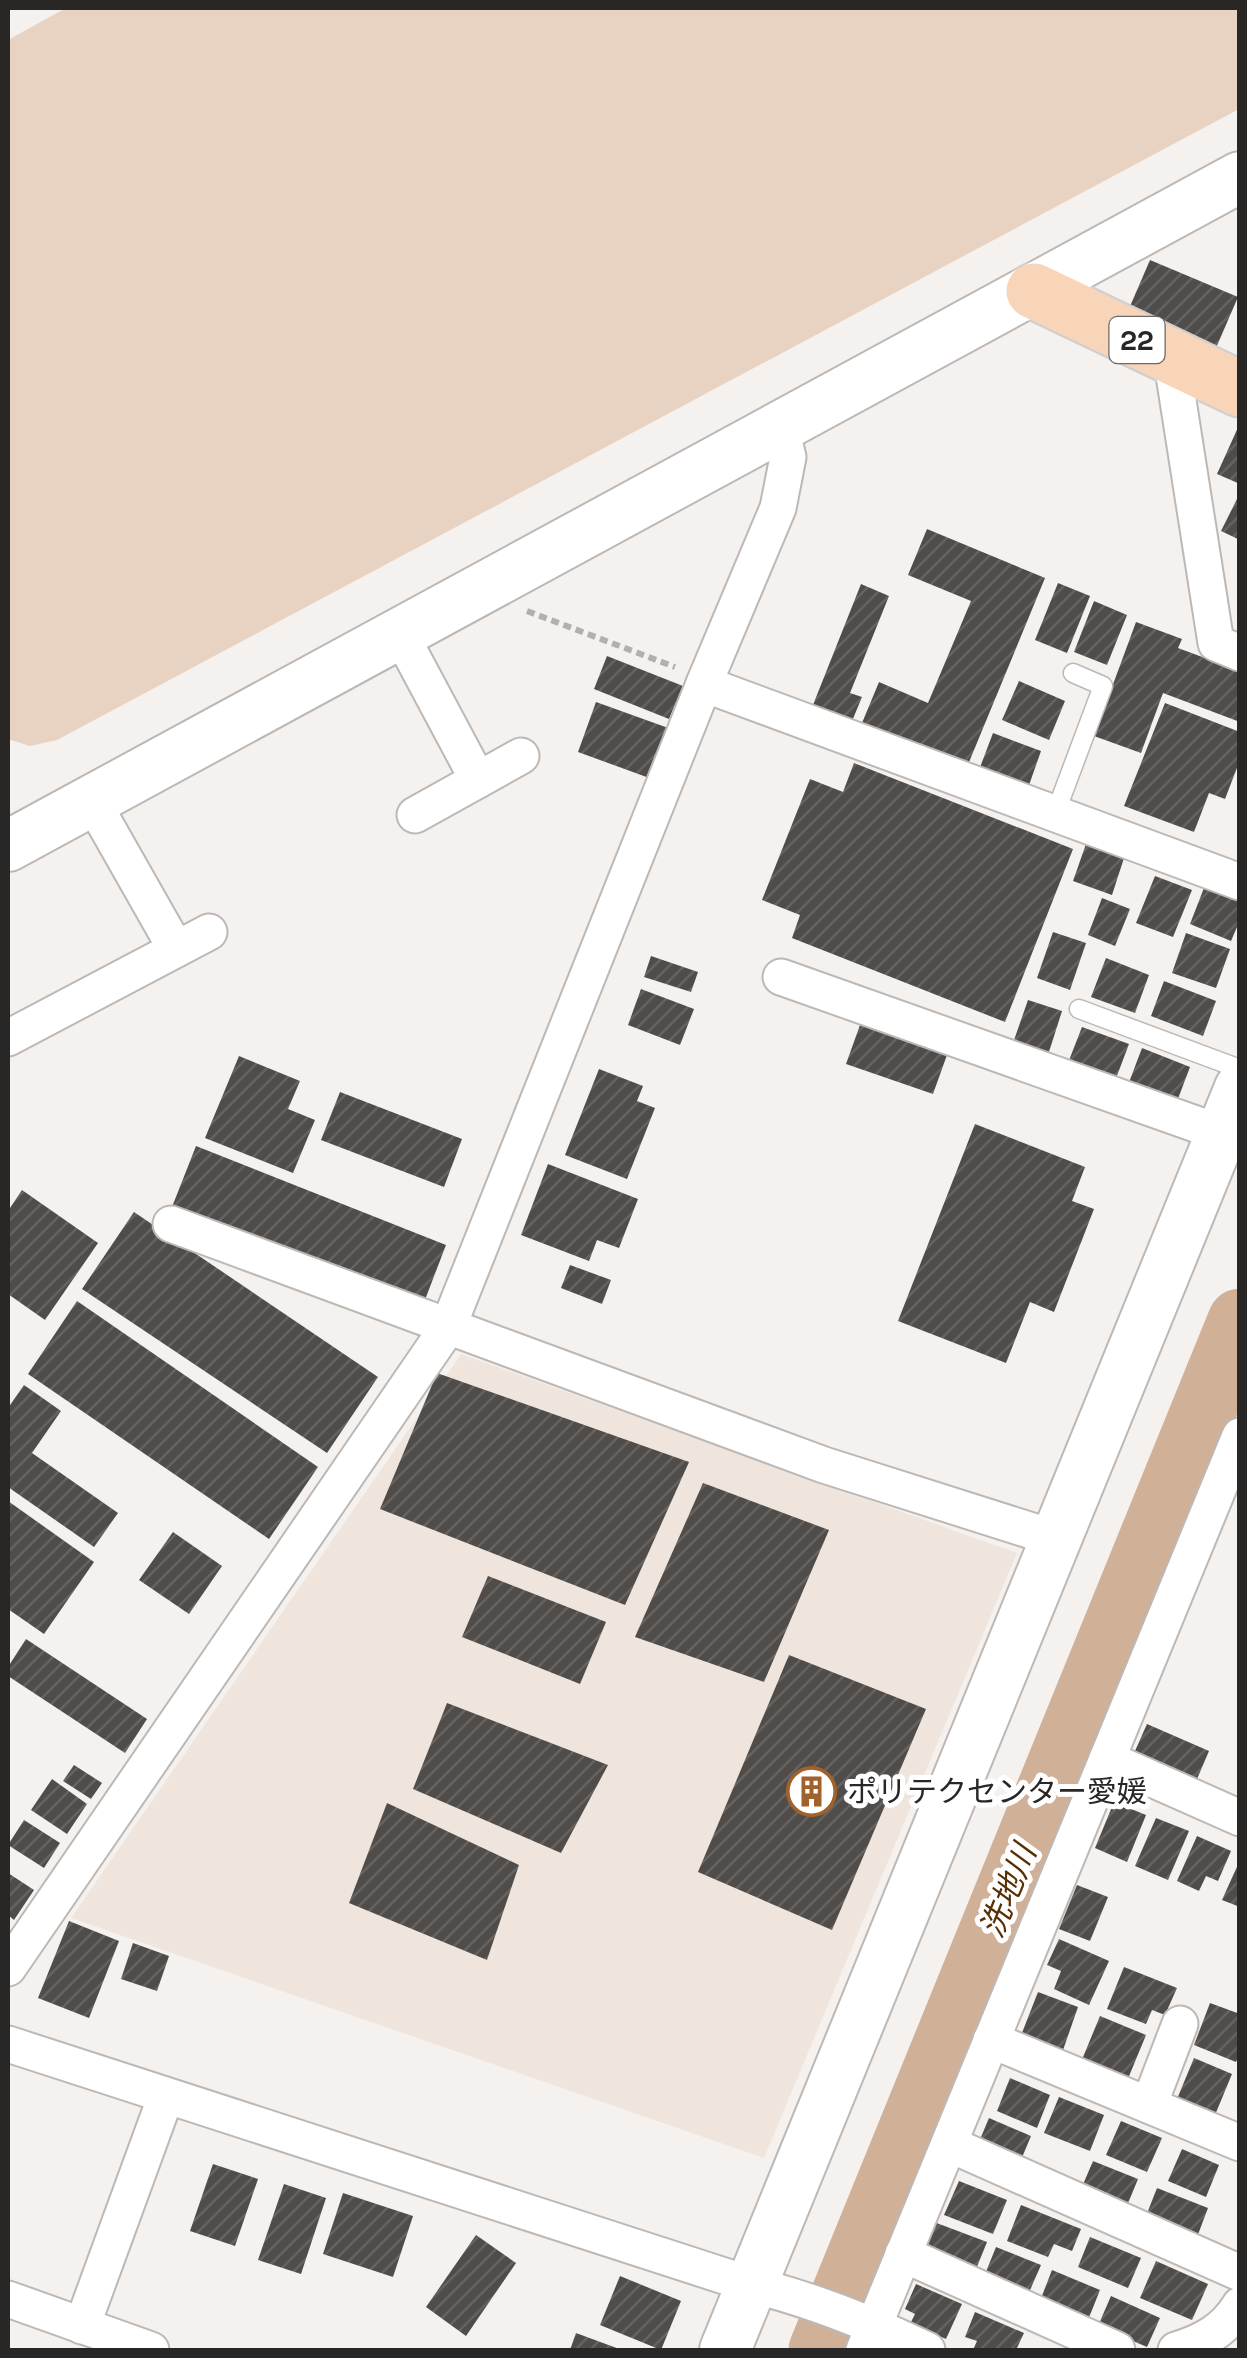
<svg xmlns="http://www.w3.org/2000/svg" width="1247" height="2358" viewBox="0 0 1247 2358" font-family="'Space Grotesk','Noto Sans JP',sans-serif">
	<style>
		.built { fill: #efe5dd }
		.grass { fill: #e8d2c1 }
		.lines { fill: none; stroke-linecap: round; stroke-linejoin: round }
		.river { stroke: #d1b098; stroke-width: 65 }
		.building { fill: url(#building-hatch) }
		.lane-casing { stroke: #bcb8b6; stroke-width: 21 }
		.street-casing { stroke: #bcb8b6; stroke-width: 39 }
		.secondary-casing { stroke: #bcb8b6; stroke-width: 54 }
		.primary-casing { stroke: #d0cfcf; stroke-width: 59 }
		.path { stroke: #b3afad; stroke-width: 6; stroke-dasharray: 8 5; stroke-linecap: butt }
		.lane { stroke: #fff; stroke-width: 18 }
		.street { stroke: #fff; stroke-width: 35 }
		.secondary { stroke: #fff; stroke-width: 50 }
		.primary { stroke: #f8d4b9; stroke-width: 55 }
		.labels { text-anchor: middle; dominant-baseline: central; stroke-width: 10; stroke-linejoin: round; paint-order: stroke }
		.shield { fill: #fff; stroke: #696867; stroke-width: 2.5 }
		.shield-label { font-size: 28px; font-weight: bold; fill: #292726 }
		.poi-label { font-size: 30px; fill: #292726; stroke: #fff; text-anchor: start }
		.water-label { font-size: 32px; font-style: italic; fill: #592f04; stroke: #fff }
	</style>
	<defs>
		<pattern id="building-hatch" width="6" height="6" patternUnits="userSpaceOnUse" patternTransform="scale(2.5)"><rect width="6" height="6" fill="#4f4c4a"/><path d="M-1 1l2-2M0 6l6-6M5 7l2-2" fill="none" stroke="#656361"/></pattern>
	</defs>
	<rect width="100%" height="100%" fill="#f5f1ee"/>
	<!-- built -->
	<polygon class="built" points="461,1354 1017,1553 764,2158 71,1918"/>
	<!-- grass -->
	<polygon class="grass" points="66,8 1239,8 1239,109 57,740 30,746 8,739 8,40"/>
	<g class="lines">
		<!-- river -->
		<polyline class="river" points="821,2350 1240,1321"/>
	</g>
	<!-- building -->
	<g class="building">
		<polygon points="1150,260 1238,297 1216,348 1128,311"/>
		<polygon points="1240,423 1240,484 1217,474"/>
		<polygon points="1240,493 1240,540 1221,531"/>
		<polygon points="927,529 1045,578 967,767 862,723 879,682 928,703 971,601 908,575"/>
		<polygon points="1058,583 1090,596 1067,653 1035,640"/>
		<polygon points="861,584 889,596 850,693 862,697 850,726 811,710"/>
		<polygon points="1094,601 1127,615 1107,665 1074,652"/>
		<polygon points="1136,622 1182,639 1178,648 1240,671 1240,722 1163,693 1141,753 1094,736"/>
		<polygon points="607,656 683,686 669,719 594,689"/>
		<polygon points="1019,681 1065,701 1049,740 1002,720"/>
		<polygon points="596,702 671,729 652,779 578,752"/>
		<polygon points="1165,703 1240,732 1240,760 1225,799 1209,793 1194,832 1124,806"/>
		<polygon points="993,733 1041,751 1028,788 979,770"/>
		<polygon points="854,763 1073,849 1005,1022 792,938 800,915 762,900 810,779 843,792"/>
		<polygon points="1086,844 1124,858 1112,895 1073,881"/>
		<polygon points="1155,876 1192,890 1173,937 1136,923"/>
		<polygon points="1204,888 1240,902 1240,920 1231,941 1190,924"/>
		<polygon points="1102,898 1130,909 1115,946 1088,935"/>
		<polygon points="1053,932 1086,943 1070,990 1037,978"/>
		<polygon points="1186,933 1230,949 1216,988 1172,973"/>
		<polygon points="651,956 698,972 691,992 644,977"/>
		<polygon points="1106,958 1149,975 1135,1013 1091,997"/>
		<polygon points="1164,981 1216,1001 1203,1036 1151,1016"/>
		<polygon points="641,989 694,1009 680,1045 628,1025"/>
		<polygon points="1028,1000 1062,1011 1048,1055 1013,1043"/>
		<polygon points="860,1025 947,1055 933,1094 846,1064"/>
		<polygon points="1082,1027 1129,1044 1115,1081 1068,1063"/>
		<polygon points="1142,1048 1190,1067 1176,1104 1128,1085"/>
		<polygon points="239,1056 300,1081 288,1109 315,1120 293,1173 205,1138"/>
		<polygon points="599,1069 643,1086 637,1101 655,1108 627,1179 565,1155"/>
		<polygon points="340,1092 462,1139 444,1187 321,1140"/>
		<polygon points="975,1124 1085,1167 1072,1201 1094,1209 1054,1312 1030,1302 1006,1363 898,1321"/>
		<polygon points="196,1146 446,1245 423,1305 172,1207"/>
		<polygon points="548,1164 638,1199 619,1248 597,1240 589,1261 521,1235"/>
		<polygon points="22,1190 98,1243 45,1320 8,1294 8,1211"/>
		<polygon points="134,1212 378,1377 327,1453 82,1289"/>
		<polygon points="570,1265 611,1280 602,1304 561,1288"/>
		<polygon points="77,1301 318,1467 269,1539 28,1374"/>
		<polygon points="437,1373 689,1462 625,1605 380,1509"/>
		<polygon points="24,1385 61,1411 32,1453 118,1513 94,1547 8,1487 8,1408"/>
		<polygon points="703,1483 829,1530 764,1682 635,1637"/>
		<polygon points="8,1501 94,1562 44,1634 8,1609"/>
		<polygon points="173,1532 222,1566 189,1614 139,1580"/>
		<polygon points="488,1576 606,1622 580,1684 462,1637"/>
		<polygon points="26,1639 147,1719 125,1753 8,1676 8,1667"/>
		<polygon points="789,1655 926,1709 832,1930 698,1872"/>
		<polygon points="447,1703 608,1765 561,1853 413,1789"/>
		<polygon points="1147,1724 1209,1751 1194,1786 1131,1760"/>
		<polygon points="74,1765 102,1783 91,1799 63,1781"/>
		<polygon points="52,1779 87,1804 67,1834 31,1810"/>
		<polygon points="1114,1802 1146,1815 1127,1862 1095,1848"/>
		<polygon points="387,1803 519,1865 487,1960 349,1903"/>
		<polygon points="1156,1818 1189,1831 1168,1880 1135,1866"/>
		<polygon points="24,1820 60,1843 44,1868 8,1845"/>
		<polygon points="1197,1836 1231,1851 1218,1881 1206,1876 1199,1891 1177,1881"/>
		<polygon points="1240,1860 1240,1907 1222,1900"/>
		<polygon points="8,1873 34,1890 14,1920 8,1915"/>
		<polygon points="1077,1885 1108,1897 1090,1941 1059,1929"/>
		<polygon points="69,1921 119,1941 89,2018 38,1998"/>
		<polygon points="1059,1939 1109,1961 1089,2005 1054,1989 1061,1971 1047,1965"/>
		<polygon points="133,1943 169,1956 157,1991 121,1979"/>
		<polygon points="1124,1967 1177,1988 1165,2015 1152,2010 1146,2024 1107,2009"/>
		<polygon points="1038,1992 1078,2007 1062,2053 1020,2038"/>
		<polygon points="1210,2003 1240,2014 1240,2053 1236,2062 1194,2045"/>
		<polygon points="1100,2016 1146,2035 1127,2081 1081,2062"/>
		<polygon points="1194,2058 1232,2074 1215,2115 1177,2099"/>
		<polygon points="1010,2078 1050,2095 1037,2128 997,2111"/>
		<polygon points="1059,2097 1104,2115 1090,2151 1044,2133"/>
		<polygon points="989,2118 1031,2136 1018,2167 976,2149"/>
		<polygon points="1121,2121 1162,2138 1147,2172 1106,2155"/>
		<polygon points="1182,2149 1219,2165 1206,2197 1168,2181"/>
		<polygon points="1093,2161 1138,2179 1124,2213 1079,2194"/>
		<polygon points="213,2164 258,2179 235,2246 190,2231"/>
		<polygon points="959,2181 1007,2200 993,2234 944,2215"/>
		<polygon points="284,2184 326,2198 301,2274 258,2260"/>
		<polygon points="1157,2188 1208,2208 1194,2245 1146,2216"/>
		<polygon points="343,2193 413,2216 393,2277 323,2254"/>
		<polygon points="1021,2205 1081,2229 1072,2251 1054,2244 1048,2257 1007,2241"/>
		<polygon points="934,2222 987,2242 974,2274 921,2253"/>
		<polygon points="476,2235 516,2263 466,2336 426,2307"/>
		<polygon points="1090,2237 1141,2258 1128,2288 1078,2267"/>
		<polygon points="996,2247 1041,2265 1027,2297 983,2279"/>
		<polygon points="1156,2261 1208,2284 1192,2320 1140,2298"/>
		<polygon points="1052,2270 1100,2290 1088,2320 1040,2301"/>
		<polygon points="620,2276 681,2301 661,2350 600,2325"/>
		<polygon points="916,2284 962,2304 946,2339 910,2324 915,2314 905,2309"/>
		<polygon points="1111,2296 1160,2318 1147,2347 1098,2326"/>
		<polygon points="975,2312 1024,2333 1016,2350 973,2350 977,2341 965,2337"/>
		<polygon points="576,2333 622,2350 570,2350"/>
	</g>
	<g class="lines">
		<defs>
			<g id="lane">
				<polyline points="1055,814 1103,686 1073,673"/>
				<polyline points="1079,1009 1240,1069"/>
			</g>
			<g id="street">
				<polyline points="1171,356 1216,643 1240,653"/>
				<polyline points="399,632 478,780"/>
				<polyline points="704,684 1240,882"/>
				<polyline points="92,801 176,949"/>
				<polyline points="415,815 521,756"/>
				<polyline points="781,977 1221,1133"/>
				<polyline points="8,1038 209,932"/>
				<polyline points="171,1224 824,1465 1054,1538"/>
				<polyline points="1107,1759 1240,1818"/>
				<polyline points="8,1968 448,1327 706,679 778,508 788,457 781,428"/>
				<polyline points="991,2040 1240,2143"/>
				<path d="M8 2044 752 2285C814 2300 870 2323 927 2350"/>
				<polyline points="1149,2105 1180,2024"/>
				<polyline points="949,2144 1240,2273"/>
				<polyline points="903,2254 1117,2350"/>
				<polyline points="8,2299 151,2350"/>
				<polyline points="82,2326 166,2096"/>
				<polyline points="864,2350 1240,1436"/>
				<path d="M1176 2350C1203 2342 1225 2330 1240 2305"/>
			</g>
			<g id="secondary">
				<polyline points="8,846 1240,177"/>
				<polyline points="725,2350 1240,1088"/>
			</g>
			<polyline id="primary" points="1034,291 1240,389"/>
		</defs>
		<!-- lane casing -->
		<use href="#lane" class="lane-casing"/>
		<!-- street casing -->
		<use href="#street" class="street-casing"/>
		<!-- secondary casing -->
		<use href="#secondary" class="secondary-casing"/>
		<!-- primary casing -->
		<use href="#primary" class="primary-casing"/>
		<!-- path -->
		<polyline class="path" points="527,611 675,667"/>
		<!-- lane -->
		<use href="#lane" class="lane"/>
		<!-- street -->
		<use href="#street" class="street"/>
		<!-- secondary -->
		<use href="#secondary" class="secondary"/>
		<!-- primary -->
		<use href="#primary" class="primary"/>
	</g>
	<!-- icons -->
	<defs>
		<symbol id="building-ring" viewBox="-11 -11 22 22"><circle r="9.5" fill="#fff" stroke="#a1612a" stroke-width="1.5"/><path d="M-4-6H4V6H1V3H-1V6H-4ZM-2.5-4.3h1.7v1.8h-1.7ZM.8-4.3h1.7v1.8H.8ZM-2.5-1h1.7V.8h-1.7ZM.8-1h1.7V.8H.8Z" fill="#a1612a"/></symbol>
	</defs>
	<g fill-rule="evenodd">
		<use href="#building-ring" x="784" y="1764" width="55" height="55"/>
	</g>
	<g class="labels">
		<!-- shield labels -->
		<rect class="shield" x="1109.5" y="317" width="55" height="46" rx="8"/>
		<g class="shield-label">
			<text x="1137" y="340">22</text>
		</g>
		<!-- poi labels -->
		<g class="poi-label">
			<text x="847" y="1791">ポリテクセンター愛媛</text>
		</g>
		<!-- water labels -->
		<g class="water-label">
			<text transform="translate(1008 1891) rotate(-68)">洗地川</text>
		</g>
	</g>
	<!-- border -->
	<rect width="1247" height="2358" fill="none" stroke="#292726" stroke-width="20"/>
</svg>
